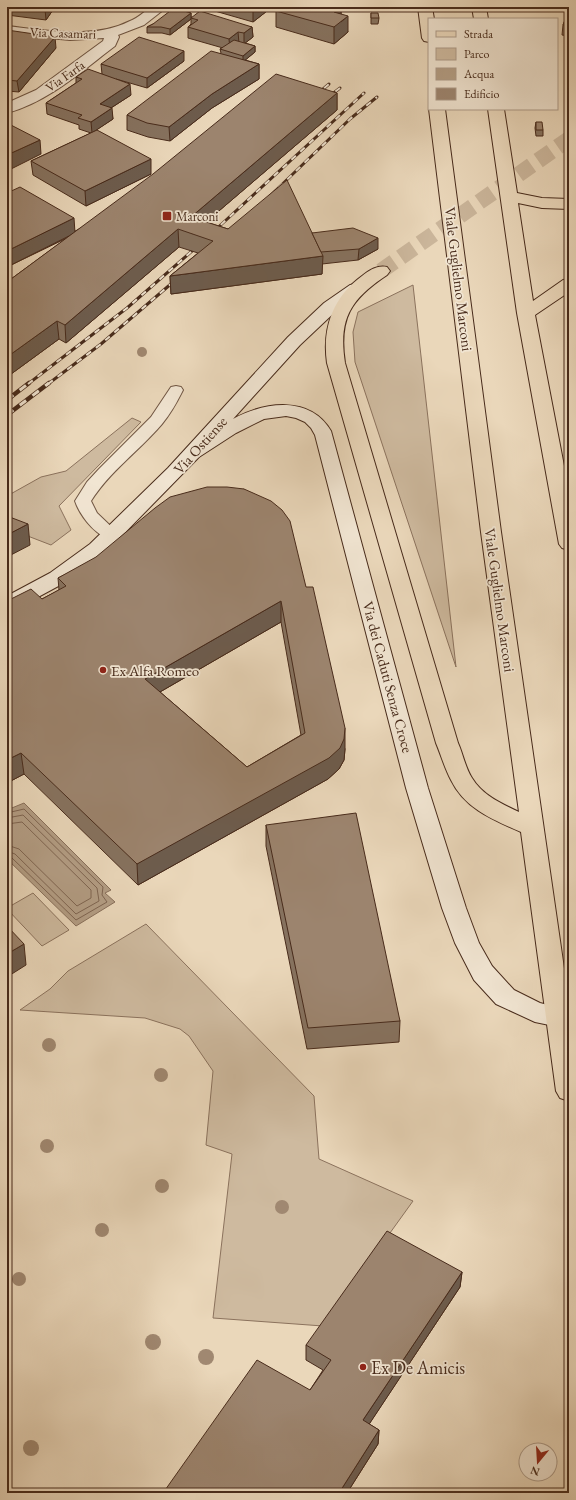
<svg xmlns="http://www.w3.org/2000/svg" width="576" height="1500" viewBox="0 0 576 1500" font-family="'EB Garamond',serif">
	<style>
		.green { fill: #ceba9f; stroke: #8b725d }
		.water { fill: #b39d84; stroke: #886f5a }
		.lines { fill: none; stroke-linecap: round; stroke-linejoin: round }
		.shore { stroke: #7e6450; stroke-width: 1 }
		.primary-tunnel { stroke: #cab59a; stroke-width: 16; stroke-dasharray: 16 8; stroke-linecap: butt }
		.service-casing { stroke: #705643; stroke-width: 2 }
		.minor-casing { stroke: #705643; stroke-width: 2 }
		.secondary-casing { stroke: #482b1b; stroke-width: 2 }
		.primary-casing { stroke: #482b1b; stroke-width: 2 }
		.service { fill: #f1e5d2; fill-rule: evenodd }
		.minor { fill: #f1e5d2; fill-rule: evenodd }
		.secondary { fill: #f1e5d2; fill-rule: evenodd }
		.primary { fill: #ead7ba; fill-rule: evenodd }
		.rail-far1-casing { stroke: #482b1b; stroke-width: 3 }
		.rail-casing { stroke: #482b1b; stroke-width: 4.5 }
		.rail-far1 { stroke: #f1e5d2; stroke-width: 2; stroke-dasharray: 6; stroke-linecap: butt }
		.rail { stroke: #f1e5d2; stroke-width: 3; stroke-dasharray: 8; stroke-linecap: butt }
		.tree { fill: #a08871 }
		.wall { fill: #86725f; stroke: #482b1b; fill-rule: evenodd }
		.shaded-wall { fill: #6d5c4d; stroke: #482b1b }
		.building { fill: #9c846e; stroke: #482b1b; fill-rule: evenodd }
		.poi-dot { fill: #8f2418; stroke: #f1e5d2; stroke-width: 1.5 }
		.labels { text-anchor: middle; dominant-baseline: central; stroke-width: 3.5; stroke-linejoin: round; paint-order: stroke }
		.far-street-label { font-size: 13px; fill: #482b1b; stroke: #f1e5d2 }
		.far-poi-label { font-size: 13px; fill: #482b1b; stroke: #f1e5d2; text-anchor: start }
		.street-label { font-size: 15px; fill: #482b1b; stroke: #f1e5d2 }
		.poi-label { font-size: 15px; fill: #482b1b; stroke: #f1e5d2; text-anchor: start }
		.near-poi-label { font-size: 18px; fill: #482b1b; stroke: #f1e5d2; text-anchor: start }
	</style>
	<rect width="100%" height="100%" fill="#ead7ba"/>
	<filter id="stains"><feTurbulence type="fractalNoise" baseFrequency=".005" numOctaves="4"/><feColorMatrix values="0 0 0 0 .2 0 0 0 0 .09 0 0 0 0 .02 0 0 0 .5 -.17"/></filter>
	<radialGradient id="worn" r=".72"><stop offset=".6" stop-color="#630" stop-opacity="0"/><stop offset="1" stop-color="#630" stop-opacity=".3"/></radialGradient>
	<!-- green -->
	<g class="green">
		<polygon points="413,285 456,667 355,362 353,332 358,312"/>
		<polygon points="132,418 141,422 59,506 71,530 51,545 7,528 7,496 41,477 66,471"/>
		<polygon points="33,893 69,930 42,946 7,909 7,908"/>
		<polygon points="146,924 314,1096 319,1159 413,1201 323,1326 213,1318 232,1154 206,1145 213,1071 189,1036 180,1029 145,1018 20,1010 50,989 68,971"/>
	</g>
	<!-- water -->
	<polygon class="water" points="24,803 111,890 105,893 115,902 76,926 7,859 7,810"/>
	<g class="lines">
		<!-- shore -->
		<g class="shore">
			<polyline points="7,813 24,809 103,887 102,895 107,902 76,920 12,858 7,856"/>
			<polyline points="7,818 23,815 97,888 99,901 76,914 15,854 7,851"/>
			<polyline points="7,824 22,822 91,890 91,898 77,906 19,849 7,845"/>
		</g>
		<!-- primary-tunnel -->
		<polyline class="primary-tunnel" points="381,271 569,139"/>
		<defs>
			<path id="service" d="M176 386 181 387 183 390C177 402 171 413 162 424 139 451 110 471 91 501L97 513 120 535 118 539C100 543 80 516 75 501L87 482 99 469 151 417 171 387Z"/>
			<path id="minor" d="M151 7H167L144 25 118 35 119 37 115 46C82 71 48 102 7 113V103L36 90 103 41 104 38 70 40 7 34V26C46 30 93 40 130 21 138 18 144 12 151 7Z"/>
			<path id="secondary" d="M356 284 362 285 365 289 362 293 336 311 300 345 233 419C264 402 310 395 331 431L428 788 466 908 479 943 492 966 514 990 540 1003 568 1010 569 1012 568 1024 559 1027 535 1022 496 1004 474 980 455 943 442 908 406 788 315 435 311 428 305 422 296 418 286 416 264 419 236 433 199 457 104 554 64 583 14 610 7 612V596L50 573 90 544 168 468 288 337 324 303 350 285Z"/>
			<g id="primary">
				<polygon points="418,7 432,7 434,19 429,19 429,42 424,41 422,38"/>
				<polygon points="472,7 486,7 488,19 474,19"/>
				<path d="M429 109H445L501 532 569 1003V1101L560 1098 556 1091 521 832C494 820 465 809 451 780 445 769 441 755 436 743L327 363C322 328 333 297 362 276 370 270 377 265 387 267L390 271 387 275C351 299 338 318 345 363L458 743C463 754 465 767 472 778 482 795 502 804 519 812L481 532Z"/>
				<polygon points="488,109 504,109 517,193 542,198 569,199 569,209 542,208 518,203 533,301 563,280 569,279 569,292 535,315 569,492 569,550 562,548 559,544 517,313"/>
			</g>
		</defs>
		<!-- service casing -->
		<use href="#service" class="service-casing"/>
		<!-- minor casing -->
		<use href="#minor" class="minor-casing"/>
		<!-- secondary casing -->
		<use href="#secondary" class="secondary-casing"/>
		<!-- primary casing -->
		<use href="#primary" class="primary-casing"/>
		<!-- service -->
		<use href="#service" class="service"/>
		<!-- minor -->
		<use href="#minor" class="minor"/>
		<!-- secondary -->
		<use href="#secondary" class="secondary"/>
		<!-- primary -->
		<use href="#primary" class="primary"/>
		<defs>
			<g id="rail-far1">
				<polyline points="315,96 329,84"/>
				<polyline points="326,99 340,88"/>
				<polyline points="270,196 350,119 377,97"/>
				<polyline points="212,233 364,93"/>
				<polyline points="28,384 127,308 200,244"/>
				<polyline points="48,384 101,344 179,277"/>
			</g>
			<g id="rail">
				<polyline points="7,400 29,383"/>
				<polyline points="7,415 49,383"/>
			</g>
		</defs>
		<!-- rail-far1 casing -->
		<use href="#rail-far1" class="rail-far1-casing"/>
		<!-- rail casing -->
		<use href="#rail" class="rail-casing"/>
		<!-- rail-far1 -->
		<use href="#rail-far1" class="rail-far1"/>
		<!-- rail -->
		<use href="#rail" class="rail"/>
	</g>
	<!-- trees -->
	<g class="tree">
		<circle cx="142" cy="352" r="5"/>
		<circle cx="49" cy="1045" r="7"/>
		<circle cx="161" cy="1075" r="7"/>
		<circle cx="47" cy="1146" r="7"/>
		<circle cx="162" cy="1186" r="7"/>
		<circle cx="282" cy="1207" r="7"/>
		<circle cx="102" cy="1230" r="7"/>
		<circle cx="19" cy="1279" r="7"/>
		<circle cx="153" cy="1342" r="8"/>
		<circle cx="206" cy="1357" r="8"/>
		<circle cx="31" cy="1448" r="8"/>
	</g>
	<!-- wall -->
	<g class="wall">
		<polygon points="7,7 55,7 46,20 7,15"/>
		<polygon points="201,7 267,7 267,11 253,22"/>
		<polygon points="281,7 341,7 341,14 348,32 334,44 276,27 276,11"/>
		<polygon points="569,10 569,36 562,35 563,25"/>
		<polygon points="191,13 191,17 252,27 253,37 245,43 255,46 255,52 245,60 259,64 259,79 212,108 170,141 148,137 127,130 127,115 221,53 220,49 223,48 188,38 188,27 191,24 191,19 170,35 162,33 147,33 147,27 153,24"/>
		<polygon points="371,13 379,18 378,24 371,24"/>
		<polygon points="7,30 56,48 19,92 7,91"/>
		<polygon points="184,61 147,88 116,79 131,95 111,108 113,119 96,130 151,174 86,206 33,175 31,161 91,133 79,129 79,125 47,114 46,103 76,83 76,77 102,74 101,64"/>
		<polygon points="337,93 337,110 206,222 228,229 312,233 378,249 358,260 322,264 322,274 171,294 170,276 198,253 179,247 66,343 59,339 7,377 7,282 67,238 7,267"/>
		<polygon points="536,122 543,130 543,136 536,136 535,128"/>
		<path d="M244 489 345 749 344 760 339 769 328 779 138 885 24 774 7 783 42 599 59 590 58 578ZM281 622 301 735 247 767 160 692Z"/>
		<polygon points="266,825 400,1021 399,1042 307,1049 266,846"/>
		<polygon points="462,1272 460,1287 369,1424 379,1430 378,1444 347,1493 163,1493 310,1390 323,1370 306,1360 306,1345"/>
	</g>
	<!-- shaded-wall -->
	<g class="shaded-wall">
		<polygon points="46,7 55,7 46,20 45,9"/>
		<polygon points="258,7 267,7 267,11 253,22 253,11"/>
		<polygon points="340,7 341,7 341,22 348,16 348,32 334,44 334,12"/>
		<polygon points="191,13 191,19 170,35 170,29"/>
		<polygon points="252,27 253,37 244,44 244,33"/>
		<polygon points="238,32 239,43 230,50 229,39"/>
		<polygon points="55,37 56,48 19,92 17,81"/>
		<polygon points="255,46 255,52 243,62 243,56"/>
		<polygon points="184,51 184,61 147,88 147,78"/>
		<polygon points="259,64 259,79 212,108 170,141 169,127 212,94"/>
		<polygon points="130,84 131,95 100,115 100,104"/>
		<polygon points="337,93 337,110 192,234 191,217"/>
		<polygon points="112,108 113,119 92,133 91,122"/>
		<polygon points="40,140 41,154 7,171 7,155"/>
		<polygon points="151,159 151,174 86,206 85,191"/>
		<polygon points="74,218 75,233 7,267 7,251"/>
		<polygon points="178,229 179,247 66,343 65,325"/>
		<polygon points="378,238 378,249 358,260 359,249"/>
		<polygon points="323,256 322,274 171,294 170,276"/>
		<polygon points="57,321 59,339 7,377 7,357"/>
		<polygon points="28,524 30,545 7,557 7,535"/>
		<polygon points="281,601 281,622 146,700 145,679"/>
		<polygon points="345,728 345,749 344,760 339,769 328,779 138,885 137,864"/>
		<polygon points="21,753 24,774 7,783 7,760"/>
		<polygon points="24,944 26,965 7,977 7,954"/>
		<polygon points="462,1272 460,1287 362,1435 363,1420"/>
		<polygon points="379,1430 378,1444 347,1493 339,1493"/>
	</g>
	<!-- building -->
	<g class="building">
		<polygon points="27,7 46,7 45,9"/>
		<polygon points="238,7 258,7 253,11"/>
		<polygon points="281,7 340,7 334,12 348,16 334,27 276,11"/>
		<polygon points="174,8 191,13 170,29 161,27 147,27 153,24"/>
		<polygon points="569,10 569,26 563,25"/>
		<polygon points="200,11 252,27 244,33 238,32 229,39 188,27 198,20 191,18"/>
		<polygon points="371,13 378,13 379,18 371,18"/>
		<polygon points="7,30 55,37 17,81 7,80"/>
		<polygon points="139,37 184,51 147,78 101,64"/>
		<polygon points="234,40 255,46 243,56 220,49"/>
		<polygon points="211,51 259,64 212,94 169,127 147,123 127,115"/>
		<polygon points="88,69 130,84 100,104 112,108 91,122 78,118 82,115 46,103 82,79 76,77"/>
		<polygon points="276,74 337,93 191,217 228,229 287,180 323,256 170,276 213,241 178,229 65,325 57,321 7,357 7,282 153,174"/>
		<polygon points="536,122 542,122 543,130 536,130"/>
		<polygon points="7,123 40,140 7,155"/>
		<polygon points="97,130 151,159 85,191 31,161"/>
		<polygon points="20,187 74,218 7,251 7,193"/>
		<polygon points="353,228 378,238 359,249 321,252 312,233"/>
		<path d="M207 487H227L244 489 271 501 282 510 290 521 306 587H313L345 728 344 739 340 748 329 758 137 864 21 753 7 760V601L31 589 42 599 66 586 58 578 96 557 155 508 170 497ZM281 601 305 733 247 767 145 679Z"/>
		<polygon points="7,516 28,524 7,535"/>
		<polygon points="356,813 400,1021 308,1028 266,825"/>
		<polygon points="7,926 24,944 7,954"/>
		<polygon points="387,1231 462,1272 363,1420 379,1430 339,1493 163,1493 257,1360 310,1390 331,1360 306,1345"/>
	</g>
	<!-- markers -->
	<g class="poi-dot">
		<rect x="162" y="211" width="10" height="10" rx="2"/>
		<circle cx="103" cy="670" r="4"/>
		<circle cx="363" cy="1367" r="4"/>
	</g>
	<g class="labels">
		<!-- far-street labels -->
		<g class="far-street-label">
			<text transform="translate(63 33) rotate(2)">Via Casamari</text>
			<text transform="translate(65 76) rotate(-35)">Via Farfa</text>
		</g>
		<!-- far-poi labels -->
		<g class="far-poi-label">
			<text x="176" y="216">Marconi</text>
		</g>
		<!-- street labels -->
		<g class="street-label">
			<text transform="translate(459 279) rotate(83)">Viale Guglielmo Marconi</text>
			<text transform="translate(200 445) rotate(-48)">Via Ostiense</text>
			<text transform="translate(500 600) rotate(82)">Viale Guglielmo Marconi</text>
			<text transform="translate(388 677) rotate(75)">Via dei Caduti Senza Croce</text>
		</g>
		<!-- poi labels -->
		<g class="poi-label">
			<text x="111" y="670">Ex Alfa Romeo</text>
		</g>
		<!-- near-poi labels -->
		<g class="near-poi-label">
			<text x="371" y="1367">Ex De Amicis</text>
		</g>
	</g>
	<!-- margin -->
	<rect width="576" height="1500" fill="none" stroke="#ead7ba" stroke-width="24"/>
	<rect x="8" y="8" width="560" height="1484" fill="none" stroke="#482b1b" stroke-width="2"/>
	<rect x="12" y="12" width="552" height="1476" fill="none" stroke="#482b1b"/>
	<!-- legend -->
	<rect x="428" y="18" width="130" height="92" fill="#f1e5d2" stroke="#ad9b89"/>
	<rect x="436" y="31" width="20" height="6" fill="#ead7ba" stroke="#ad9b89"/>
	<text x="464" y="38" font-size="12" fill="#482b1b">Strada</text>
	<rect x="436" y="48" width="20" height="12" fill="#ceba9f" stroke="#ad9b89"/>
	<text x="464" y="58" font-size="12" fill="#482b1b">Parco</text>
	<rect x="436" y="68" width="20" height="12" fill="#b39d84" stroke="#ad9b89"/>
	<text x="464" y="78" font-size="12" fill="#482b1b">Acqua</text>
	<rect x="436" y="88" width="20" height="12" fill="#9c846e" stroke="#ad9b89"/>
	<text x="464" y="98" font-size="12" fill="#482b1b">Edificio</text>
	<!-- north arrow -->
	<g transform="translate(538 1462) rotate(198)"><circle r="19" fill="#f1e5d2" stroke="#ad9b89"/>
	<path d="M0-3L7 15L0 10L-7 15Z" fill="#8f2418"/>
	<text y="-6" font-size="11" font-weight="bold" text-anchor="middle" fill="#482b1b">N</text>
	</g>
	<rect width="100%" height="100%" filter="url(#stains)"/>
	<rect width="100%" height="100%" fill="url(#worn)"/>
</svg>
